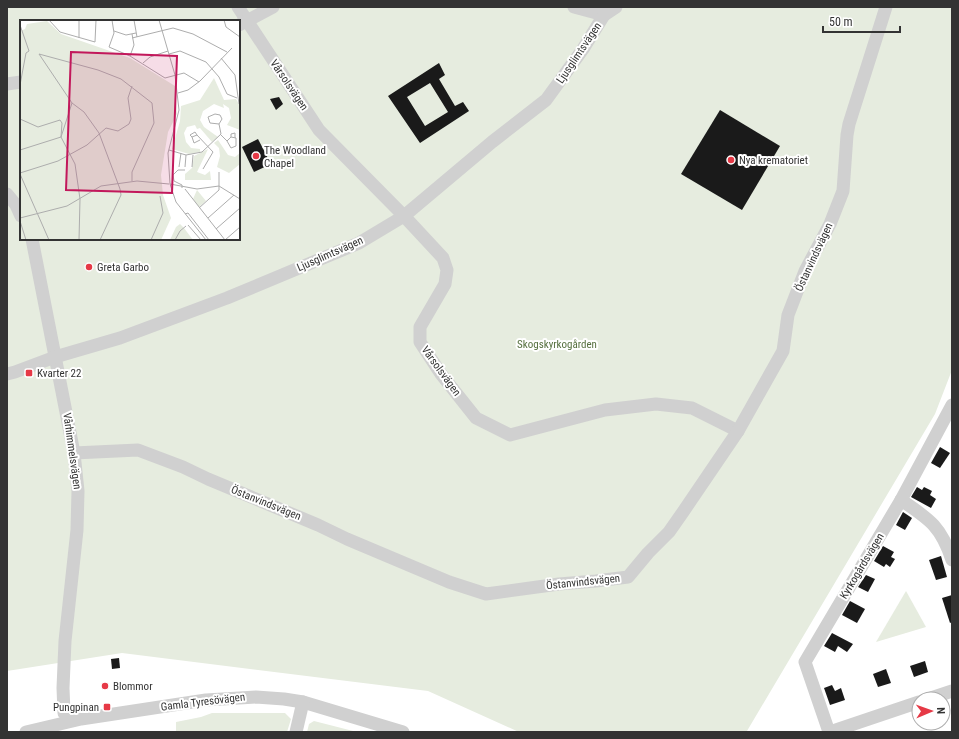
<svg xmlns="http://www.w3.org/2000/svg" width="959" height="739" viewBox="0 0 959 739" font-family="'Roboto Condensed',sans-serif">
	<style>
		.green { fill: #e6ecdf; fill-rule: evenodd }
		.building { fill: #1a1a1a; fill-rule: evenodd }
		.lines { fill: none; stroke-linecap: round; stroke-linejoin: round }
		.minor { stroke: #d0d0d0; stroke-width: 13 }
		.poi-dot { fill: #e63946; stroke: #fff; stroke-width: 1.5 }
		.labels { text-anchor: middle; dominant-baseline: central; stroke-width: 4; stroke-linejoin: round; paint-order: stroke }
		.street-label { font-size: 11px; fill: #333; stroke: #fff }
		.poi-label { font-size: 11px; fill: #333; stroke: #fff; text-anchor: start }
		.park-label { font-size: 11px; fill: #56703f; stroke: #fff }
		.inset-road { fill: none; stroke: #adadad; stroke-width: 1 }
		.view { fill: #c2185b; fill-opacity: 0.15; stroke: #c2185b; stroke-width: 2 }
		.inset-edge { fill: none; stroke: #333; stroke-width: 2 }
	</style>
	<rect width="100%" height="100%" fill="#fff"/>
	<!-- green -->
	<g class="green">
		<path d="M7 7H952V370L935 414 747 731 519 732 428 691 122 653 7 671ZM21 21H239V239H21Z"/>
		<polygon points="906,591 926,627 876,642"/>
		<polygon points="212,713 285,713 291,719 287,732 176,732 176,722 201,717"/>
		<polygon points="314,721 357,732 358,732 307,732 309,724"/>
	</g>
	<!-- building -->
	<g class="building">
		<path d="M439 63 445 75 439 79 455 106 463 102 469 111 420 143 388 96ZM430 83 448 112 425 126 407 97Z"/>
		<polygon points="279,97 283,104 276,110 270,99"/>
		<polygon points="720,110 780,146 742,210 681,174"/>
		<polygon points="258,139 271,164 254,172 242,147"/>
		<polygon points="940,447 950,453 940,468 931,463"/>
		<polygon points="917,487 922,490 924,487 932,491 930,495 936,499 931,508 911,497"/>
		<polygon points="903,512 912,518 905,530 896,525"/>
		<polygon points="883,546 894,552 891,557 895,559 890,567 886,564 884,567 874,561"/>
		<polygon points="941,556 947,577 936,580 929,560"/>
		<polygon points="866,575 875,579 868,592 858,587"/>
		<polygon points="952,595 952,622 950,623 942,598"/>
		<polygon points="850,601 865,609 857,623 842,615"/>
		<polygon points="832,633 853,644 847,652 838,646 835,652 824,646"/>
		<polygon points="119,658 120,668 112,669 111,659"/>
		<polygon points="925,661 928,672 914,677 910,666"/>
		<polygon points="886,669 891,683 878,687 873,674"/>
		<polygon points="832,685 835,691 841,688 845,700 830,705 824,688"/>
	</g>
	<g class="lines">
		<!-- minor -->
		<g class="minor">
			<polyline points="238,7 319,130 404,216 443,258 447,270 445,284 420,327 420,342 441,374 476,418 510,435 605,410 656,404 692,408 738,431"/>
			<polyline points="574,7 604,15 616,7"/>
			<polyline points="239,25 273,7"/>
			<polyline points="7,84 21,82"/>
			<polyline points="7,194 16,205 21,216"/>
			<polyline points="32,239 74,453 78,491 77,530 65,641 63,688 64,713"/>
			<polyline points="7,374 15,372 55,357 120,338 227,298 359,243 404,216 492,142 546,100 583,49 604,15"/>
			<polyline points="74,453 138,450 183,467 208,479 318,525 347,539 449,582 486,594 559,584 596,581 628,577 648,553 669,532 683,512 738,431 783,351 788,315 805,271 830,224 843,191 847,135 849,124 886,7"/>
			<path d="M901 500C929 519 941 526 952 560"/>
			<polyline points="928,699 952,691"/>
			<polyline points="26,732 81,719 206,700 256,697 284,699 303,702 403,732"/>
			<polyline points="296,732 303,702"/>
			<polyline points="829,732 805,662 901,500 952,405"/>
			<polyline points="830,732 919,702"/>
		</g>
	</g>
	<!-- markers -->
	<g class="poi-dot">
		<circle cx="256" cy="156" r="4"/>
		<circle cx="731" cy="160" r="4"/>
		<circle cx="89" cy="267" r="4"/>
		<rect x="25" y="369" width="8" height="8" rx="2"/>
		<circle cx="105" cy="686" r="4"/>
		<rect x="103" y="703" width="8" height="8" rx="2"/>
	</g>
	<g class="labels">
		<!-- street labels -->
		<g class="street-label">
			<text transform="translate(579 53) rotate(-56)">Ljusglimtsvägen</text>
			<text transform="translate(289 85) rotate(56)">Vårsolsvägen</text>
			<text transform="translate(330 254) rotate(-24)">Ljusglimtsvägen</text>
			<text transform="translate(814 257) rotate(-65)">Östanvindsvägen</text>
			<text transform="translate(441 371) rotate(54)">Vårsolsvägen</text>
			<text transform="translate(72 451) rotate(82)">Vårhimmelsvägen</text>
			<text transform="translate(266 503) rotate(22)">Östanvindsvägen</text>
			<text transform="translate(862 566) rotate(-59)">Kyrkogårdsvägen</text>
			<text transform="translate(583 582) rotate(-6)">Östanvindsvägen</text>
			<text transform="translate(203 702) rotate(-7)">Gamla Tyresövägen</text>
		</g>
		<!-- poi labels -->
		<g class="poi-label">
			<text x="264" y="150">The Woodland<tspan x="264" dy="13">Chapel</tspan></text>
			<text x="739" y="160">Nya krematoriet</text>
			<text x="97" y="267">Greta Garbo</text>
			<text x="37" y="373">Kvarter 22</text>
			<text x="113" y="686">Blommor</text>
			<text x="99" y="707" text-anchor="end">Pungpinan</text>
		</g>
		<!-- park labels -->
		<g class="park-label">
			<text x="557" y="344">Skogskyrkogården</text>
		</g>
	</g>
	<!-- overview -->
	<g transform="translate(20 20)">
		<rect width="220" height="220" fill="#fff"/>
		<path d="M27 1 41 14 110 38 155 66 157 94 148 112 141 155 143 175 151 198 141 220H0V11L5 9 7 4ZM194 58 204 80 216 79 220 86V110L207 105 211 98 209 88 203 84 204 88 194 84 183 91 180 100 184 107 198 117 192 122 180 108 177 109 175 105 167 107 164 113 166 122 171 128 180 129V132L169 134 152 129 160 101 161 86 180 80ZM198 120 208 135 215 137 220 133V144L209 153 197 147 200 136 199 128 194 123ZM188 129 177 152 185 155 190 151 191 160H165V154L172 148 174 136ZM177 170 186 181 179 187 173 179ZM160 204 164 208 173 220H150L156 207Z" fill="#e6ecdf"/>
		<path class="inset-road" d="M29 0 40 12 75 22 76 0M92 0 94 13 89 27 110 36 145 58 164 53 179 62M114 0 117 17M139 0 155 55 159 90 148 133 150 164 156 182 186 220M204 0 206 7 220 17M0 5 9 31 6 33 0 65M94 11 106 15 116 13M59 18V0M112 18 153 8 173 14 207 32M19 34 78 50 101 59 132 83 134 103 112 152V161M19 34 52 83 41 117 55 144 60 179 59 220M149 34 160 31 186 42 199 57 207 74 217 78M110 36 114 25 112 14M201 38 215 55 219 84M123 43 130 37 148 31M158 73 168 70 180 61 212 28M52 83 64 92 79 113 100 169 101 175 80 220M0 99 18 107 40 100 42 103 41 117 0 130M201 115 207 121 211 117 216 118V126L211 128 207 121M172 117 170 115 175 112 177 115M211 117V114L215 113V118M180 120 174 123 172 117 177 115 193 132 183 149M149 130 166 135 182 132 201 114 199 104 190 103 188 97 195 94 200 95 202 99 199 104M159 147 161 133M165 147 166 135M172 147 173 135M0 153 38 141 67 125 86 108 98 111 109 104 111 99 108 78 112 66M0 154 29 220M150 164 177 169 199 166 220 179M162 168V165L154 161 153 155 158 150H165M165 169 205 220M179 188 199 170V152M165 194 168 193 189 220M0 198 47 186 81 166 117 161 149 164M188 198 214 175M0 201 6 220M168 205 181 220M196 209 220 188M131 220 143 193 140 176M155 220 160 211 166 206M205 220 220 207"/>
		<path class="view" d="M51 32 157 36 152 173 46 170Z"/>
		<rect width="220" height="220" class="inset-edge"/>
	</g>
	<!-- border -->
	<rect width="959" height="739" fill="none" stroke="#333333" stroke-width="16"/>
	<!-- north arrow -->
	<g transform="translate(931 711) rotate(88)"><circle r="19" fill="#ffffff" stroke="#adadad"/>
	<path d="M0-3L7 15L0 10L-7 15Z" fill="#e63946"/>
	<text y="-6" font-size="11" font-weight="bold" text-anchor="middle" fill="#333333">N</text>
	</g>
	<!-- scale -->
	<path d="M823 26v6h77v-6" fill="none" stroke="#333333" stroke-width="2"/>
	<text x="829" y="26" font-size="12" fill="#333333" stroke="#ffffff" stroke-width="3" paint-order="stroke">50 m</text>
</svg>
